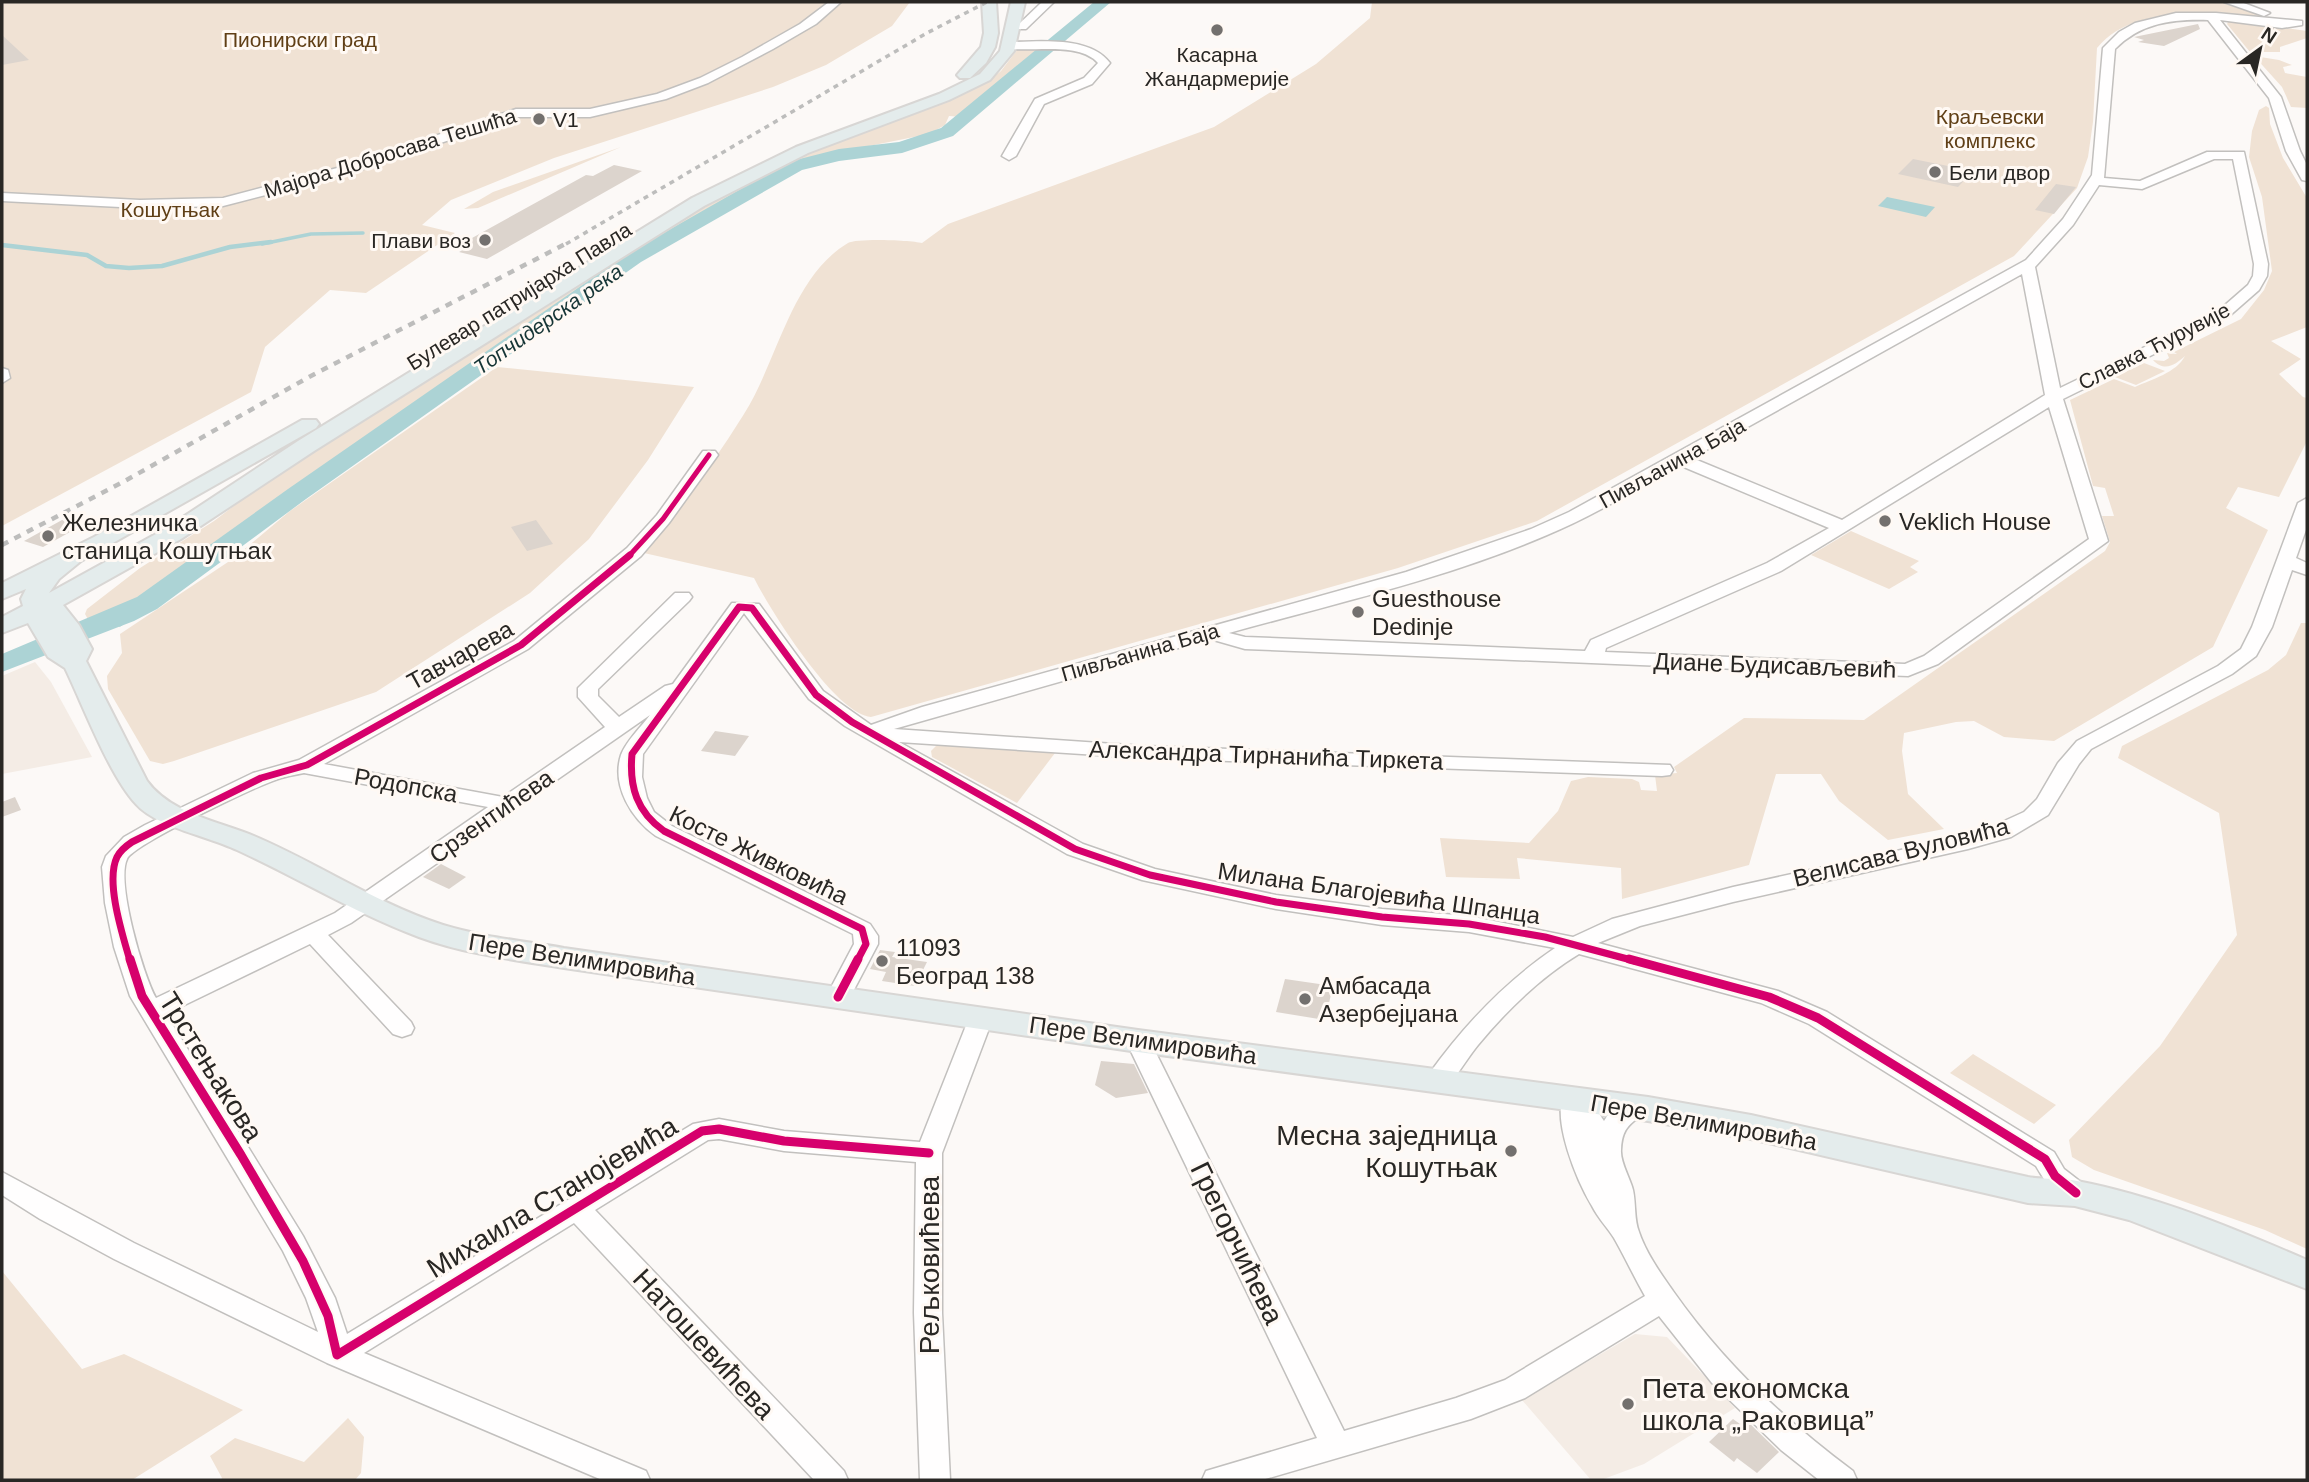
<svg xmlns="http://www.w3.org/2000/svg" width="2309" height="1482" viewBox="0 0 2309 1482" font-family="Helvetica,sans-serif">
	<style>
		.built { fill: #f4ece5 }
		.green { fill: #f0e2d4 }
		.water { fill: #acd3d5 }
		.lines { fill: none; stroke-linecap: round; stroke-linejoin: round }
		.stream-far2 { stroke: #acd3d5; stroke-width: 3.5 }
		.stream-far1 { stroke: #acd3d5; stroke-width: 4.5 }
		.stream { stroke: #acd3d5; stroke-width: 5 }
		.river { fill: #acd3d5; fill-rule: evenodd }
		.building { fill: #dcd4cd }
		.minor-casing { stroke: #c2c0be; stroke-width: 3 }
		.major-casing { stroke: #d8d6d4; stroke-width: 4 }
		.minor { fill: #fffefe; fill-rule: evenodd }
		.major { fill: #e4ecec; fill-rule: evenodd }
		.rail-far1 { stroke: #bdbdbc; stroke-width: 3.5; stroke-dasharray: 5 5; stroke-linecap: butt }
		.rail { stroke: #bdbdbc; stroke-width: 4.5; stroke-dasharray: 7 7; stroke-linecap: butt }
		.cycleway-far2-casing { stroke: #fff9f4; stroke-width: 9 }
		.cycleway-far1-casing { stroke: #fff9f4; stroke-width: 11 }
		.cycleway-casing { stroke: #fff9f4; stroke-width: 13 }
		.cycleway-far2 { stroke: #d6006c; stroke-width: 5 }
		.cycleway-far1 { stroke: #d6006c; stroke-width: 7 }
		.cycleway { stroke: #d6006c; stroke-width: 9 }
		.poi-dot { fill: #73706e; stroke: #fff9f4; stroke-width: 2.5 }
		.labels { text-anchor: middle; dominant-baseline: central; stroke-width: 6; stroke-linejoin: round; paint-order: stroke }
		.far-park-label { font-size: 21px; fill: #603f16; stroke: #fff9f4 }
		.far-poi-label { font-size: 21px; fill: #292724; stroke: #fff9f4; text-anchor: start }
		.far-street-label { font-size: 21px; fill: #292724; stroke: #fff9f4 }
		.far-water-label { font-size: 21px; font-style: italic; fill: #153435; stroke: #fff9f4 }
		.poi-label { font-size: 24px; fill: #292724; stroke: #fff9f4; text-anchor: start }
		.street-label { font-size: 24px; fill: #292724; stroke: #fff9f4 }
		.near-street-label { font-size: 28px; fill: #292724; stroke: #fff9f4 }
		.near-poi-label { font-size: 28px; fill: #292724; stroke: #fff9f4; text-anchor: end }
	</style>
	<rect width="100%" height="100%" fill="#fcf9f7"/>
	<!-- built -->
	<g class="built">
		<polygon points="35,662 51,682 92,757 2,774 2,676"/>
		<polygon points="1635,1334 1667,1337 1735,1408 1644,1464 1601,1480 1591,1480 1522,1400"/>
	</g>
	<!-- green -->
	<g class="green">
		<polygon points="2,2 910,2 892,26 826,65 773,87 554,158 451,200 422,225 455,233 366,293 330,290 265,347 251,392 2,526"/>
		<path d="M1372 2H2220L2275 20C2218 16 2137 0 2097 48L2093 122 2088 157 2077 188 2014 256 1537 521 1398 568 871 717C835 714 770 610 754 578L644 553C680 509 714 462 744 414 778 360 791 277 848 243 856 238 910 240 922 243L948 224 1214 127 1316 64 1370 18Z"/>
		<polygon points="2236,21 2307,31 2307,38 2280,47 2280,52 2250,52 2227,24 2228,22"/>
		<polygon points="1045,48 962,117 949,116 945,125 929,134 804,159 630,257 623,256 727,192 786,163 987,82 1001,71 1017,50"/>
		<polygon points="2254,56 2279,60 2292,65 2283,67 2285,73 2307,77 2307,108 2291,107 2282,87"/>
		<path d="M2266 106 2269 108 2270 124 2283 158 2307 198V327L2271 341 2301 359 2279 374 2303 397 2307 398V441L2279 497 2238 487 2226 508 2268 530 2213 647 2054 741 2004 737 1974 721 1956 722 1904 733 1902 751 1908 794 1944 829 1888 840 1839 801 1821 774H1776L1749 865 1622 899 1621 868 1517 858 1520 879 1446 877 1440 838 1529 843 1558 811 1571 781 1588 777 1632 779 1639 782 1641 790 1657 791 1655 775 1677 773 1674 767 1744 718 1864 720 2105 551 2110 542 2102 516H2114L2105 488 2093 486 2070 400 2114 379 2135 387C2152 379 2176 373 2185 356 2176 364 2165 373 2153 360L2164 361 2169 358 2167 353 2177 354 2174 352 2241 319 2264 290 2272 271 2262 197 2249 157 2252 131 2259 110Z"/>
		<polygon points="621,147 478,208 464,209 493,192"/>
		<polygon points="602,269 609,269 303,480 145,599 90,623 85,614 87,609 140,568 214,521 272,477"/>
		<polygon points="2144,363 2165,371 2136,385 2115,377"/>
		<polygon points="497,367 694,387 648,460 589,539 530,593 376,692 174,761 163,764 150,761 108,689 107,676 122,653 120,634 234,558 290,511"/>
		<polygon points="1851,531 1919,561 1910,567 1918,572 1889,589 1811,555"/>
		<polygon points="2301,623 2307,623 2307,1249 2265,1230 2094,1170 2072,1157 2069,1140 2160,1046 2237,935 2219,813 2118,758 2122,746 2268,670 2286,655"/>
		<polygon points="936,746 953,746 1055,753 1017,803 932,757 931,751"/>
		<polygon points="1973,1054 2056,1105 2034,1124 1950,1073"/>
		<polygon points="2,1271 82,1369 124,1354 243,1410 132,1480 2,1480"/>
		<polygon points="348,1418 364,1437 361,1473 355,1480 221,1480 222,1478 210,1456 235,1438 304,1462"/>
	</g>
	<!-- water -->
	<polygon class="water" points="1887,197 1935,207 1926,217 1878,206"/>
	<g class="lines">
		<!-- stream-far2 -->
		<polyline class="stream-far2" points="262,244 311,234 363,233"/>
		<!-- stream-far1 -->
		<polyline class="stream-far1" points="2,245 87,255 106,266 129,268 162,266 230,247 271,242"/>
		<!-- stream -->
		<polyline class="stream" points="120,624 139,607"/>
		<!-- river -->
		<polygon class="river" points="1094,2 1111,2 953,136 902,153 839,161 802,170 641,262 306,499 157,609 134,621 2,672 2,654 137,597 288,489 627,254 788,162 839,149 899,142 941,128"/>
	</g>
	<!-- building -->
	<g class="building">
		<polygon points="2198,24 2200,29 2164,46 2138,42 2144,40 2134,37"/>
		<polygon points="2,35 29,60 2,65"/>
		<polygon points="1913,159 1973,171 1958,187 1898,174"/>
		<polygon points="614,165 642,171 487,259 459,252 472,245 463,243 586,175 593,176"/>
		<polygon points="2056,184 2076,187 2054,214 2035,210"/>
		<polygon points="62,520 81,526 43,547 24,541"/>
		<polygon points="536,520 553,544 527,551 511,527"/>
		<polygon points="715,731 749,736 735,756 701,751"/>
		<polygon points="15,797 21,810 2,817 2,802"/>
		<polygon points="441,864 466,877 449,889 423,877"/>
		<polygon points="880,950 895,952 892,957 927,962 915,986 882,981 886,972 870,969"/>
		<polygon points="1285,979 1333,986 1325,1020 1276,1012"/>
		<polygon points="1101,1061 1134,1064 1148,1093 1116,1098 1095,1085"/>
		<polygon points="1733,1419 1740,1424 1745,1419 1779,1452 1757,1473 1737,1458 1734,1462 1709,1442"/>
	</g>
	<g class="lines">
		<defs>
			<g id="minor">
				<polygon points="829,2 841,2 816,24 773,49 708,83 666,99 590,117 518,117 351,173 223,206 140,208 2,201 2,193 140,200 223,198 341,167 516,109 590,109 657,94 700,78 742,57 800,24"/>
				<polygon points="1042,2 1054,2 1026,29 1018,29 1018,25"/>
				<polygon points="2224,2 2241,2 2270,13 2264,16"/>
				<path d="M2176 13H2216L2302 21V25L2282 28 2220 20 2281 97 2300 151 2307 165V181L2302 180 2286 151 2269 98 2208 20C2172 19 2141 23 2115 49L2104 178 2140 181 2207 152H2244L2268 264 2267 276 2259 290 2227 318 2063 399 2108 541 1938 664 1908 676 1245 649 1210 639 894 729 1144 746 1670 765 1673 770 1670 775 1662 776 1144 758 899 742 1083 844 1155 869 1276 895 1382 909 1469 916 1573 937 1612 919 1733 887 1978 833 2024 812 2037 799 2058 763 2077 741 2218 666 2241 649 2252 627 2298 503 2307 498V527L2296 558 2307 563V575L2292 570 2272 627 2256 656 2232 674 2091 749 2079 764 2048 815 2011 837 1968 849 1733 902 1640 926 1598 943 1778 991 1827 1012 2054 1152 2064 1169 2086 1186 2090 1193 2086 1200C2063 1207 2046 1184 2036 1166L1809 1024 1761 1003 1579 954C1541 977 1507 1010 1478 1045 1468 1057 1460 1072 1449 1084 1443 1090 1436 1089 1429 1086L1425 1080 1429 1074C1465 1024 1505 982 1555 948L1469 932 1382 925 1276 909 1142 880 1067 854 845 726 809 699 744 613 643 754 642 777 647 798 654 812 672 826 870 924 878 936V944L847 1003 838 1005 829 1003 826 997 854 944 853 934 656 836C632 819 611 786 621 755 626 741 642 726 650 715L351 923 328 935 411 1022 414 1028 411 1034 402 1037 393 1034 310 944 166 1014 303 1236 335 1298 347 1334 693 1124 719 1119 784 1131 920 1142 969 1018 972 1012 981 1009 990 1012 993 1018 942 1153V1313L950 1480H920L914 1313 916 1162 784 1151 719 1139 708 1140 595 1210 844 1471 848 1480H814L574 1223 364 1353 646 1471 650 1480H602L327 1363 114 1259 40 1219 2 1195V1172L134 1243 318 1332 306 1298 283 1251 130 996 114 947 105 903 102 867 106 856 124 837 145 825 253 773 299 760 514 641 627 548 657 515 703 451H715L718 455 669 523 641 556 528 649 324 764 503 797 605 727 578 697V688L675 593H689L692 597 689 601 598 689V696L619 717 665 686 673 684 732 603 759 604 823 691 871 725 922 707 1406 572 1531 529 1569 512 2026 260 2063 219 2092 175 2103 48 2119 32 2135 23ZM2214 159H2233L2254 264 2253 276 2248 285 2217 312 2060 388 2035 267 2073 225 2099 185 2142 189ZM2022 274 2045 395 1842 520 1692 458ZM2049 407 2089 539 1924 656 1905 664 1605 652 1606 648 1781 571ZM1679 465 1829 528 1767 563 1591 640 1585 651 1245 637 1229 633C1333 604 1448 578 1547 535 1593 516 1635 490 1679 465ZM304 773 488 807 335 913 156 998C143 975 116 882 127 859 134 844 257 786 278 779 286 776 295 775 304 773Z"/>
				<path d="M1008 42C1039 42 1089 35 1110 63L1092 84 1044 104 1016 156 1009 160 1002 156 1035 99 1084 78 1098 63C1079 41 1030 53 1004 48V44Z"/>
				<polygon points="2,368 8,370 10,378 2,383"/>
				<path d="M1138 1032 1147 1035 1150 1041 1344 1431 1456 1398 1505 1380 1645 1296C1634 1277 1625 1257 1614 1238 1607 1227 1598 1218 1592 1206 1578 1183 1550 1118 1565 1092 1586 1086 1594 1106 1604 1121 1613 1106 1625 1095 1643 1100L1647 1107C1637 1124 1622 1121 1621 1150 1620 1162 1630 1178 1633 1190 1636 1204 1634 1220 1639 1232 1646 1253 1661 1274 1673 1291 1723 1362 1784 1420 1853 1471L1857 1480H1819L1781 1450 1712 1383 1659 1316 1525 1398 1471 1419 1262 1480H1202L1206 1471 1317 1438 1126 1041 1129 1035Z"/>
			</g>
			<g id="major">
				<polygon points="982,2 996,2 998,33 995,47 986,63 970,78 960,78 957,75 981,47 984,33"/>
				<path d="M1011 2H1025L1014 51 990 80 949 100 808 153 704 206 314 451 181 539 63 605 79 625 92 649 86 661 147 781C171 814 218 821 254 836 318 863 377 904 443 925 482 937 524 941 564 948L1138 1030 1648 1097 1751 1115 2028 1177C2044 1180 2061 1177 2077 1181 2156 1196 2233 1228 2307 1260V1289L2129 1220 2075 1206 2028 1203 1751 1139 1648 1121 1138 1052 564 968C516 960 465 954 419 937 355 913 298 878 237 850 208 836 156 827 136 804 109 775 83 705 65 668L48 657 28 623 2 633V617L23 606 21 599 26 589 2 599V583L94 537 302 420H316L319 424 316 428 81 561 59 579 49 593 165 529 298 441 692 198 796 147 939 94 980 74 1000 51Z"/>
			</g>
		</defs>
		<!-- minor casing -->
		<use href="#minor" class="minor-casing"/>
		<!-- major casing -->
		<use href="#major" class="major-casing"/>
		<!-- minor -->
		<use href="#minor" class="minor"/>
		<!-- major -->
		<use href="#major" class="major"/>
		<!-- rail-far1 -->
		<polyline class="rail-far1" points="566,244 927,33 987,2"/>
		<!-- rail -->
		<polyline class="rail" points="2,545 123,482 309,377 569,242"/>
		<defs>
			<polyline id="cycleway-far2" points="628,557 663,519 709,455"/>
			<g id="cycleway-far1">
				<path d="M130 961C123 936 105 882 117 857 120 851 126 846 132 842L261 778 307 765 521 645 630 555"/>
				<path d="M857 961 866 944 862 929 664 831C637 812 629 787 632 754L739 607 752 608 816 695 852 722 1075 849 1150 875 1276 902 1382 917 1469 924 1545 937 1635 961"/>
			</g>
			<g id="cycleway">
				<polyline points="130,959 142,996 241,1155 303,1261 328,1316 337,1355 702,1131 719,1129 784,1141 929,1153"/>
				<polyline points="1629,959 1769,997 1818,1018 2045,1159 2055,1176 2076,1193"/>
				<polyline points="838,997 858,959"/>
			</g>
		</defs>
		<!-- cycleway-far2 casing -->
		<use href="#cycleway-far2" class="cycleway-far2-casing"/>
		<!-- cycleway-far1 casing -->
		<use href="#cycleway-far1" class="cycleway-far1-casing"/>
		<!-- cycleway casing -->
		<use href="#cycleway" class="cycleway-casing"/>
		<!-- cycleway-far2 -->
		<use href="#cycleway-far2" class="cycleway-far2"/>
		<!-- cycleway-far1 -->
		<use href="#cycleway-far1" class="cycleway-far1"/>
		<!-- cycleway -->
		<use href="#cycleway" class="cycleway"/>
	</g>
	<!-- markers -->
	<g class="poi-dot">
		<circle cx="1217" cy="30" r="7"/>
		<circle cx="539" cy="119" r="7"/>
		<circle cx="1935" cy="172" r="7"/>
		<circle cx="485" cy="240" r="7"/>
		<circle cx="1885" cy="521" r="7"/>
		<circle cx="48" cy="536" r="7"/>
		<circle cx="1358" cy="612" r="7"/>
		<circle cx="882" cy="961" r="7"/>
		<circle cx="1305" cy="999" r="7"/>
		<circle cx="1511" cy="1151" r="7"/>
		<circle cx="1628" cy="1404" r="7"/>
	</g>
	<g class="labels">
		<!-- far-park labels -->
		<g class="far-park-label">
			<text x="300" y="39">Пионирски град</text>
			<text x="1990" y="116">Краљевски<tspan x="1990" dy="24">комплекс</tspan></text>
			<text x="170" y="209">Кошутњак</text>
		</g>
		<!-- far-poi labels -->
		<g class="far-poi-label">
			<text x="1217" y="54" text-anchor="middle">Касарна<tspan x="1217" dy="24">Жандармерије</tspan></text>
			<text x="553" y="119">V1</text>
			<text x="1949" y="172">Бели двор</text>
			<text x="471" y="240" text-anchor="end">Плави воз</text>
		</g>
		<!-- far-street labels -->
		<g class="far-street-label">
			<text transform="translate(390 153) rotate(-17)">Мајора Добросава Тешића</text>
			<text transform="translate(519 296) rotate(-32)">Булевар патријарха Павла</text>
			<text transform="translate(2154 346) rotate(-27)">Славка Ћурувије</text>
			<text transform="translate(1672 463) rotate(-29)">Пивљанина Баја</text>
			<text transform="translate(1140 652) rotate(-16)">Пивљанина Баја</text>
		</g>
		<!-- far-water labels -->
		<g class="far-water-label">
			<text transform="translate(548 319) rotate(-35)">Топчидерска река</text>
		</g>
		<!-- poi labels -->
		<g class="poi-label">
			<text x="1899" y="521">Veklich House</text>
			<text x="62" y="522">Железничка<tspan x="62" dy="28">станица Кошутњак</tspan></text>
			<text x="1372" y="598">Guesthouse<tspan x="1372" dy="28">Dedinje</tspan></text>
			<text x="896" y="947">11093<tspan x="896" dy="28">Београд 138</tspan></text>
			<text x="1319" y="985">Амбасада<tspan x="1319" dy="28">Азербејџана</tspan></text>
		</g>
		<!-- street labels -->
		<g class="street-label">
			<text transform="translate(460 655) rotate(-29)">Тавчарева</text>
			<text transform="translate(1775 665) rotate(2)">Диане Будисављевић</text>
			<text transform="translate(1266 755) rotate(2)">Александра Тирнанића Тиркета</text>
			<text transform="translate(406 785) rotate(10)">Родопска</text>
			<text transform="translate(491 816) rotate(-35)">Срзентићева</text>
			<text transform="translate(1901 852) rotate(-14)">Велисава Вуловића</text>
			<text transform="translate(759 855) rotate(26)">Косте Живковића</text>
			<text transform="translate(1379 893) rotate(8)">Милана Благојевића Шпанца</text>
			<text transform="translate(582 959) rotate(9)">Пере Велимировића</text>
			<text transform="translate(1143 1040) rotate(8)">Пере Велимировића</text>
			<text transform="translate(1704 1122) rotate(10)">Пере Велимировића</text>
		</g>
		<!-- near-street labels -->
		<g class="near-street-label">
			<text transform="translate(211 1067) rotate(58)">Трстењакова</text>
			<text transform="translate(552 1197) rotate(-31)">Михаила Станојевића</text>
			<text transform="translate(1237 1243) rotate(64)">Грегорчићева</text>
			<text transform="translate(929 1265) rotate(-90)">Рељковићева</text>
			<text transform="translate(704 1344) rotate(47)">Натошевићева</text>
		</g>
		<!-- near-poi labels -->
		<g class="near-poi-label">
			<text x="1497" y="1135">Месна заједница<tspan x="1497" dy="32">Кошутњак</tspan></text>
			<text x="1642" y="1388" text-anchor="start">Пета економска<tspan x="1642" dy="32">школа „Раковица”</tspan></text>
		</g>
	</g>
	<!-- border -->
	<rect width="2309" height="1482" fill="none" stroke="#292724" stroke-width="7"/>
	<!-- north arrow -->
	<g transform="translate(2260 49) rotate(33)" stroke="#fff9f4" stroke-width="5" paint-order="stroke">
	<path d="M0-5L12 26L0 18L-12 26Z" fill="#292724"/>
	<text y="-10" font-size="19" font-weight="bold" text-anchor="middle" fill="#292724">N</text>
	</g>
</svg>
